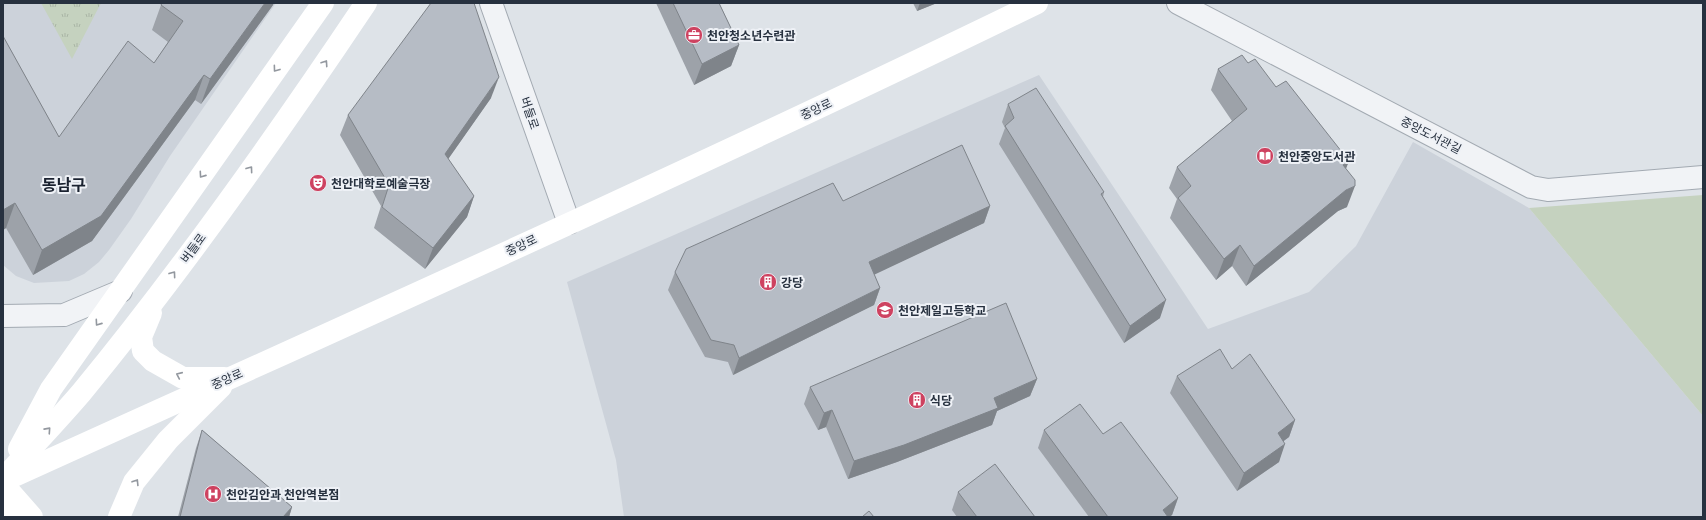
<svg xmlns="http://www.w3.org/2000/svg" width="1706" height="520" viewBox="0 0 1706 520" font-family="'IBM Plex Sans','Noto Sans KR',sans-serif">
	<style>
		.built { fill: #ccd2da }
		.grass { fill: url(#grass-tufts) }
		.park { fill: #c5d2bf }
		.lines { fill: none; stroke-linecap: round; stroke-linejoin: round }
		.street-casing { stroke: #a3aab2; stroke-width: 24 }
		.street { stroke: #f1f3f6; stroke-width: 22 }
		.secondary { stroke: #fff; stroke-width: 22 }
		.wall { fill: #9da2a9 }
		.shaded-wall { fill: #7f848a }
		.building { fill: #b6bcc5; stroke: #7f848a }
		.oneway { stroke: #93989f }
		.labels { text-anchor: middle; dominant-baseline: central; stroke-width: 4; stroke-linejoin: round; paint-order: stroke }
		.poi-label { font-size: 12px; font-weight: bold; fill: #27313f; stroke: #eef1f6; text-anchor: start }
		.street-label { font-size: 12px; fill: #27313f; stroke: #eef1f6 }
		.district-label { font-size: 16px; font-weight: bold; fill: #1a2230; stroke: #eef1f6 }
	</style>
	<defs>
		<pattern id="grass-tufts" width="24" height="20" patternUnits="userSpaceOnUse"><rect width="24" height="20" fill="#c5d2bf"/><path d="M3 7l-1-3M5 7V3M7 7l1-3M15 17l-1-3M17 17v-4M19 17l1-3" fill="none" stroke="#a9b5a5"/></pattern>
	</defs>
	<rect width="100%" height="100%" fill="#dee3e8"/>
	<!-- built -->
	<g class="built">
		<polygon points="3,3 276,3 170,156 131,219 109,250 99,262 84,274 69,281 34,283 16,276 3,265"/>
		<polygon points="1039,75 1208,329 1309,292 1356,246 1413,142 1529,208 1703,416 1703,517 624,517 616,460 567,282"/>
	</g>
	<!-- grass -->
	<polygon class="grass" points="41,3 101,3 72,59"/>
	<!-- park -->
	<polygon class="park" points="1703,195 1703,416 1529,208"/>
	<g class="lines">
		<defs>
			<g id="street">
				<polyline points="491,3 569,223"/>
				<polyline points="1178,3 1531,187 1548,190 1703,177"/>
				<polyline points="3,316 64,315 121,291"/>
			</g>
		</defs>
		<!-- street casing -->
		<use href="#street" class="street-casing"/>
		<!-- street -->
		<use href="#street" class="street"/>
		<!-- secondary -->
		<g class="secondary">
			<polyline points="151,313 141,337 143,351 153,361 183,378 224,378"/>
			<polyline points="19,449 51,389 323,3"/>
			<path d="M6 476C31 448 57 421 81 393 183 269 277 136 366 3"/>
			<path d="M3 481C349 324 696 169 1037 3"/>
			<polyline points="3,484 32,517"/>
			<polyline points="3,492 8,517"/>
			<polyline points="119,517 134,482 168,440 221,387"/>
		</g>
	</g>
	<!-- wall -->
	<g class="wall">
		<polygon points="656,3 719,3 739,45 731,66 694,85"/>
		<polygon points="913,3 937,3 917,11"/>
		<polygon points="161,5 273,5 201,104 195,100 92,241 33,275 6,228 3,230 3,36 59,137 154,63 168,42 152,30"/>
		<polygon points="1248,63 1276,87 1349,161 1346,168 1347,207 1338,211 1246,286 1232,266 1216,280 1170,218 1177,199 1169,188 1177,167 1232,121 1211,90 1218,69"/>
		<polygon points="491,98 448,159 474,196 467,217 425,269 374,228 381,206 340,135 348,115"/>
		<polygon points="1008,104 1104,192 1103,197 1160,318 1124,343 999,144 1005,128 1002,122"/>
		<polygon points="843,201 990,206 984,223 874,274 880,288 874,305 733,375 728,362 705,357 668,290 675,272"/>
		<polygon points="1232,369 1295,420 1289,437 1283,441 1279,462 1237,491 1170,393 1177,376"/>
		<polygon points="1037,379 1030,396 997,411 992,425 897,462 848,479 826,427 818,430 804,404 810,387"/>
		<polygon points="202,430 292,507 289,517 178,517 196,448"/>
		<polygon points="1044,430 1103,434 1178,498 1172,515 1169,517 1089,517 1038,448"/>
		<polygon points="958,492 1035,517 957,517 952,510"/>
	</g>
	<!-- shaded-wall -->
	<g class="shaded-wall">
		<polygon points="265,3 274,3 273,5 201,104 210,79"/>
		<polygon points="920,3 937,3 917,11"/>
		<polygon points="739,45 731,66 694,85 702,64"/>
		<polygon points="204,75 195,100 92,241 33,275 42,250"/>
		<polygon points="499,77 491,98 437,175 445,154"/>
		<polygon points="1349,161 1341,181 1343,165"/>
		<polygon points="1355,186 1347,207 1338,211 1246,286 1254,266 1346,190"/>
		<polygon points="474,196 467,217 425,269 433,248"/>
		<polygon points="15,203 6,228 3,230 3,210"/>
		<polygon points="990,206 984,223 863,280 869,262"/>
		<polygon points="1240,245 1232,266 1216,280 1224,259"/>
		<polygon points="880,288 874,305 733,375 739,358"/>
		<polygon points="1166,300 1160,318 1124,343 1130,326"/>
		<polygon points="1037,379 1030,396 997,411 992,425 897,462 848,479 854,461"/>
		<polygon points="832,410 826,427 818,430 824,413"/>
		<polygon points="1295,420 1289,437 1272,450 1278,433"/>
		<polygon points="1285,444 1279,462 1237,491 1244,473"/>
		<polygon points="1178,498 1172,515 1169,517 1161,517 1163,510"/>
		<polygon points="292,507 289,517 283,517"/>
	</g>
	<!-- building -->
	<g class="building">
		<polygon points="162,3 265,3 210,79 204,75 101,216 42,250 15,203 3,210 3,36 59,137 128,41 154,63 183,21 161,5"/>
		<polygon points="431,3 474,3 499,77 445,154 474,196 433,248 382,207 389,185 348,115"/>
		<polygon points="673,3 719,3 739,45 702,64"/>
		<polygon points="1242,55 1248,63 1255,59 1276,87 1286,81 1349,161 1343,165 1355,180 1355,186 1346,190 1254,266 1240,245 1224,259 1178,198 1191,186 1177,167 1247,109 1218,69"/>
		<polygon points="1036,88 1104,192 1101,194 1166,300 1130,326 1005,126 1014,118 1008,104"/>
		<polygon points="962,145 990,206 869,262 880,288 739,358 734,345 711,340 675,272 686,249 833,183 843,201"/>
		<polygon points="1006,303 1037,379 994,398 998,408 904,445 854,461 832,410 824,413 810,387"/>
		<polygon points="1220,349 1232,369 1250,354 1295,420 1278,433 1285,444 1244,473 1177,376"/>
		<polygon points="1080,404 1103,434 1121,422 1178,498 1163,510 1168,517 1108,517 1044,430"/>
		<polygon points="202,430 292,507 283,517 180,517"/>
		<polygon points="995,464 1035,517 977,517 958,492"/>
		<polygon points="869,511 874,517 862,517"/>
	</g>
	<!-- one-way arrows -->
	<defs><path id="oneway-chevron" d="M-2-3.5L2.5 0L-2 3.5" fill="none" stroke-width="1.6" stroke-linecap="round" stroke-linejoin="round"/></defs>
	<g class="oneway">
		<use href="#oneway-chevron" transform="translate(325 63) rotate(-56)"/>
		<use href="#oneway-chevron" transform="translate(276 69) rotate(126)"/>
		<use href="#oneway-chevron" transform="translate(250 169) rotate(-54)"/>
		<use href="#oneway-chevron" transform="translate(202 175) rotate(125)"/>
		<use href="#oneway-chevron" transform="translate(173 274) rotate(-54)"/>
		<use href="#oneway-chevron" transform="translate(98 323) rotate(125)"/>
		<use href="#oneway-chevron" transform="translate(179 375) rotate(-156)"/>
		<use href="#oneway-chevron" transform="translate(48 430) rotate(-48)"/>
		<use href="#oneway-chevron" transform="translate(136 482) rotate(-58)"/>
	</g>
	<!-- icons -->
	<defs>
		<symbol id="office-disc" viewBox="-11 -11 22 22"><circle r="9.5" fill="#ce4260" stroke="#eef1f6"/><path d="M-6-3h4V-5.5h4V-3h4V5H-6ZM-1-4.5V-3h2v-1.5ZM-6 0V1H6V0Z" fill="#fff"/></symbol>
		<symbol id="library-disc" viewBox="-11 -11 22 22"><circle r="9.5" fill="#ce4260" stroke="#eef1f6"/><path d="M-6-4Q-3-5.5-.7-3.5V5Q-3 3-6 4ZM6-4Q3-5.5 .7-3.5V5Q3 3 6 4Z" fill="#fff"/></symbol>
		<symbol id="theatre-disc" viewBox="-11 -11 22 22"><circle r="9.5" fill="#ce4260" stroke="#eef1f6"/><path d="M-5-5.5Q0-4 5-5.5V0Q5 5 0 6Q-5 5-5 0ZM-3.3-2.5H-1v1.5H-3.3ZM1-2.5H3.3v1.5H1ZM-2.8 1Q0 5.5 2.8 1Z" fill="#fff"/></symbol>
		<symbol id="building-disc" viewBox="-11 -11 22 22"><circle r="9.5" fill="#ce4260" stroke="#eef1f6"/><path d="M-4-6H4V6H1V3H-1V6H-4ZM-2.5-4.3h1.7v1.8h-1.7ZM.8-4.3h1.7v1.8H.8ZM-2.5-1h1.7V.8h-1.7ZM.8-1h1.7V.8H.8Z" fill="#fff"/></symbol>
		<symbol id="school-disc" viewBox="-11 -11 22 22"><circle r="9.5" fill="#ce4260" stroke="#eef1f6"/><path d="M0-5L7-2L0 1L-7-2ZM-4 1L0 2.5L4 1V4Q0 6-4 4Z" fill="#fff"/></symbol>
		<symbol id="hospital-disc" viewBox="-11 -11 22 22"><circle r="9.5" fill="#ce4260" stroke="#eef1f6"/><path d="M-5-5h3v3.5h4V-5h3V5h-3V1.5h-4V5h-3Z" fill="#fff"/></symbol>
	</defs>
	<g fill-rule="evenodd">
		<use href="#office-disc" x="684" y="25" width="20" height="20"/>
		<use href="#library-disc" x="1255" y="146" width="20" height="20"/>
		<use href="#theatre-disc" x="308" y="173" width="20" height="20"/>
		<use href="#building-disc" x="758" y="272" width="20" height="20"/>
		<use href="#school-disc" x="875" y="300" width="20" height="20"/>
		<use href="#building-disc" x="907" y="390" width="20" height="20"/>
		<use href="#hospital-disc" x="203" y="484" width="20" height="20"/>
	</g>
	<g class="labels">
		<!-- poi labels -->
		<g class="poi-label">
			<text x="707" y="35">천안청소년수련관</text>
			<text x="1278" y="156">천안중앙도서관</text>
			<text x="331" y="183">천안대학로예술극장</text>
			<text x="781" y="282">강당</text>
			<text x="898" y="310">천안제일고등학교</text>
			<text x="930" y="400">식당</text>
			<text x="226" y="494">천안김안과 천안역본점</text>
		</g>
		<!-- street labels -->
		<g class="street-label">
			<text transform="translate(816 109) rotate(-25)">중앙로</text>
			<text transform="translate(530 113) rotate(71)">버들로</text>
			<text transform="translate(1431 135) rotate(27)">중앙도서관길</text>
			<text transform="translate(521 245) rotate(-25)">중앙로</text>
			<text transform="translate(193 248) rotate(-54)">버들로</text>
			<text transform="translate(227 379) rotate(-24)">중앙로</text>
		</g>
		<!-- district labels -->
		<g class="district-label">
			<text x="64" y="185">동남구</text>
		</g>
	</g>
	<!-- border -->
	<rect width="1706" height="520" fill="none" stroke="#27313f" stroke-width="8"/>
</svg>
